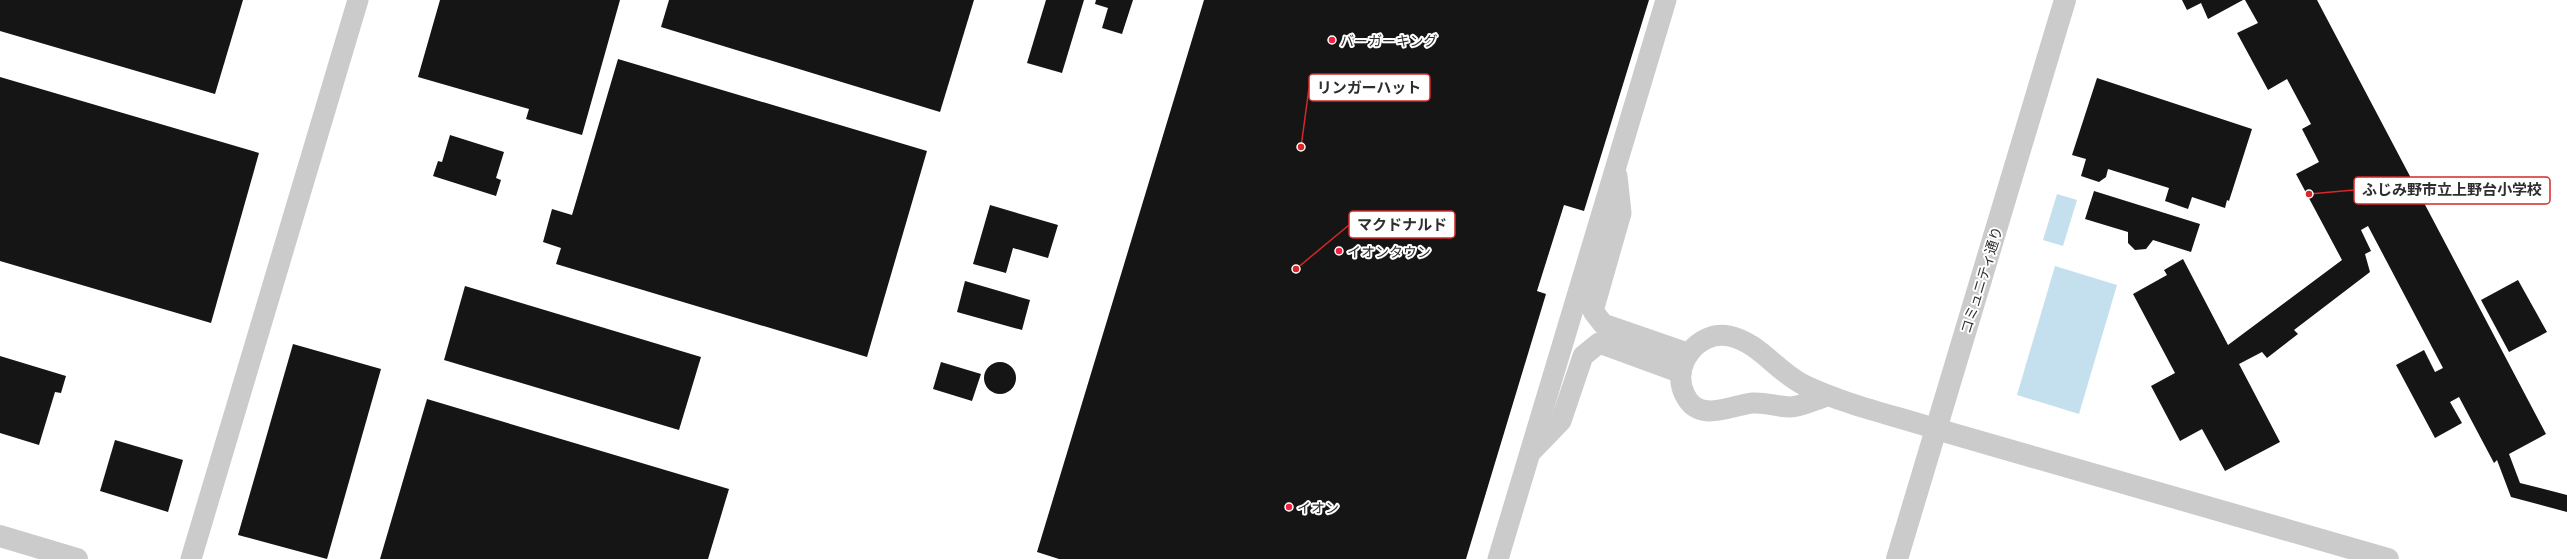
<svg xmlns="http://www.w3.org/2000/svg" width="2567" height="559" viewBox="0 0 2567 559" font-family="Commissioner,'Noto Sans JP',sans-serif">
	<style>
		.water { fill: #c4e0ee }
		.building { fill: #151515 }
		.lines { fill: none; stroke-linecap: round; stroke-linejoin: round }
		.service { stroke: #cbcbcb; stroke-width: 21 }
		.minor { stroke: #cbcbcb; stroke-width: 22 }
		.tertiary { stroke: #cbcbcb; stroke-width: 22 }
		.poi-dot { fill: #f4203b; stroke: #fff; stroke-width: 1.5 }
		.labels { text-anchor: middle; dominant-baseline: central; stroke-width: 4; stroke-linejoin: round; paint-order: stroke }
		.poi-label { font-size: 14px; fill: #2e2e2e; stroke: #fff; text-anchor: start }
		.street-label { font-size: 14px; fill: #2e2e2e; stroke: #fff }
		.leader { fill: none; stroke: #d62828; stroke-width: 1.5 }
		.callout-dot { fill: #d62828; stroke: #fff; stroke-width: 1.5 }
		.callout { fill: #fff; stroke: #d62828; stroke-width: 1.5 }
		.callout-label { font-size: 15px; text-anchor: middle; font-weight: bold; fill: #2e2e2e }
	</style>
	<rect width="100%" height="100%" fill="#fff"/>
	<!-- water -->
	<g class="water">
		<polygon points="2057,194 2077,200 2063,246 2043,240"/>
		<polygon points="2055,266 2117,285 2079,414 2017,395"/>
	</g>
	<!-- building -->
	<g class="building">
		<polygon points="0,0 243,0 215,94 0,31"/>
		<polygon points="440,0 620,0 582,135 526,119 529,109 418,77"/>
		<polygon points="669,0 974,0 940,112 661,27"/>
		<polygon points="1046,0 1084,0 1062,73 1027,63"/>
		<polygon points="1096,0 1133,0 1122,34 1102,28 1108,8 1095,4"/>
		<polygon points="1204,0 1649,0 1584,211 1564,205 1537,291 1546,294 1466,559 1059,559 1037,552"/>
		<polygon points="2182,0 2243,0 2208,19 2201,3 2187,10"/>
		<polygon points="2245,0 2317,0 2546,434 2509,454 2520,483 2567,495 2567,512 2511,497 2497,460 2494,463 2459,397 2450,402 2462,423 2435,438 2396,365 2424,350 2435,372 2443,368 2368,226 2361,230 2371,251 2365,254 2370,272 2294,330 2298,334 2267,358 2262,352 2239,364 2280,442 2225,471 2202,429 2180,441 2151,386 2175,373 2133,294 2167,275 2164,270 2183,259 2228,345 2342,260 2296,174 2319,162 2302,129 2311,124 2287,79 2268,90 2237,33 2258,23"/>
		<polygon points="618,59 927,151 867,357 556,264 561,248 543,242 552,209 572,215"/>
		<polygon points="0,77 259,153 211,323 0,261"/>
		<polygon points="2097,78 2252,129 2229,201 2227,200 2225,208 2192,197 2188,209 2165,201 2169,188 2108,169 2106,177 2099,182 2081,176 2086,159 2072,155"/>
		<polygon points="450,135 504,152 496,178 501,180 496,196 433,176 438,161 442,162"/>
		<polygon points="2094,191 2200,224 2191,252 2153,240 2146,249 2135,250 2128,243 2128,232 2085,219"/>
		<polygon points="990,205 1058,225 1048,258 1013,248 1006,273 973,264"/>
		<polygon points="2518,280 2547,332 2509,352 2481,300"/>
		<polygon points="965,281 1030,300 1022,330 957,312"/>
		<polygon points="465,286 701,357 679,430 444,360"/>
		<polygon points="293,344 381,369 327,559 238,535"/>
		<polygon points="0,356 66,376 61,393 55,392 39,445 0,433"/>
		<polygon points="941,362 981,374 972,401 933,389"/>
		<circle cx="1000" cy="378" r="16"/>
		<polygon points="427,399 729,489 708,559 380,559"/>
		<polygon points="115,440 183,460 168,512 100,491"/>
	</g>
	<g class="lines">
		<!-- service -->
		<g class="service">
			<polyline points="1617,176 1621,213 1593,311 1603,324 1687,353"/>
			<path d="M1827 396C1816 399 1801 407 1790 407 1778 407 1765 402 1753 403 1731 405 1699 424 1685 395 1670 367 1697 330 1729 336 1759 342 1777 372 1804 385 1846 405 1892 415 1936 429"/>
			<polyline points="1531,452 1561,421 1583,356 1599,343 1681,373"/>
			<polyline points="191,559 358,0"/>
			<polyline points="1498,559 1666,0"/>
		</g>
		<!-- minor -->
		<g class="minor">
			<polyline points="1936,429 2388,559"/>
			<polyline points="0,536 77,559"/>
		</g>
		<!-- tertiary -->
		<polyline class="tertiary" points="1897,559 2065,0"/>
	</g>
	<!-- markers -->
	<g class="poi-dot">
		<circle cx="1332" cy="40" r="4"/>
		<circle cx="1339" cy="251" r="4"/>
		<circle cx="1289" cy="507" r="4"/>
	</g>
	<g class="labels">
		<!-- poi labels -->
		<g class="poi-label">
			<text x="1340" y="40">バーガーキング</text>
			<text x="1347" y="251">イオンタウン</text>
			<text x="1297" y="507">イオン</text>
		</g>
		<!-- street labels -->
		<g class="street-label">
			<text transform="translate(1981 280) rotate(-73)">コミュニティ通り</text>
		</g>
	</g>
	<!-- callouts -->
	<path class="leader" d="M1301 147L1309 88M2309 194L2354 190M1296 269L1349 225"/>
	<g class="callout-dot">
		<circle cx="1301" cy="147" r="4"/>
		<circle cx="2309" cy="194" r="4"/>
		<circle cx="1296" cy="269" r="4"/>
	</g>
	<g class="callout">
		<rect x="1309" y="74" width="121" height="27" rx="4"/>
		<rect x="2354" y="177" width="196" height="27" rx="4"/>
		<rect x="1349" y="211" width="106" height="27" rx="4"/>
	</g>
	<g class="callout-label">
		<text x="1369" y="93">リンガーハット</text>
		<text x="2452" y="195">ふじみ野市立上野台小学校</text>
		<text x="1402" y="230">マクドナルド</text>
	</g>
</svg>
